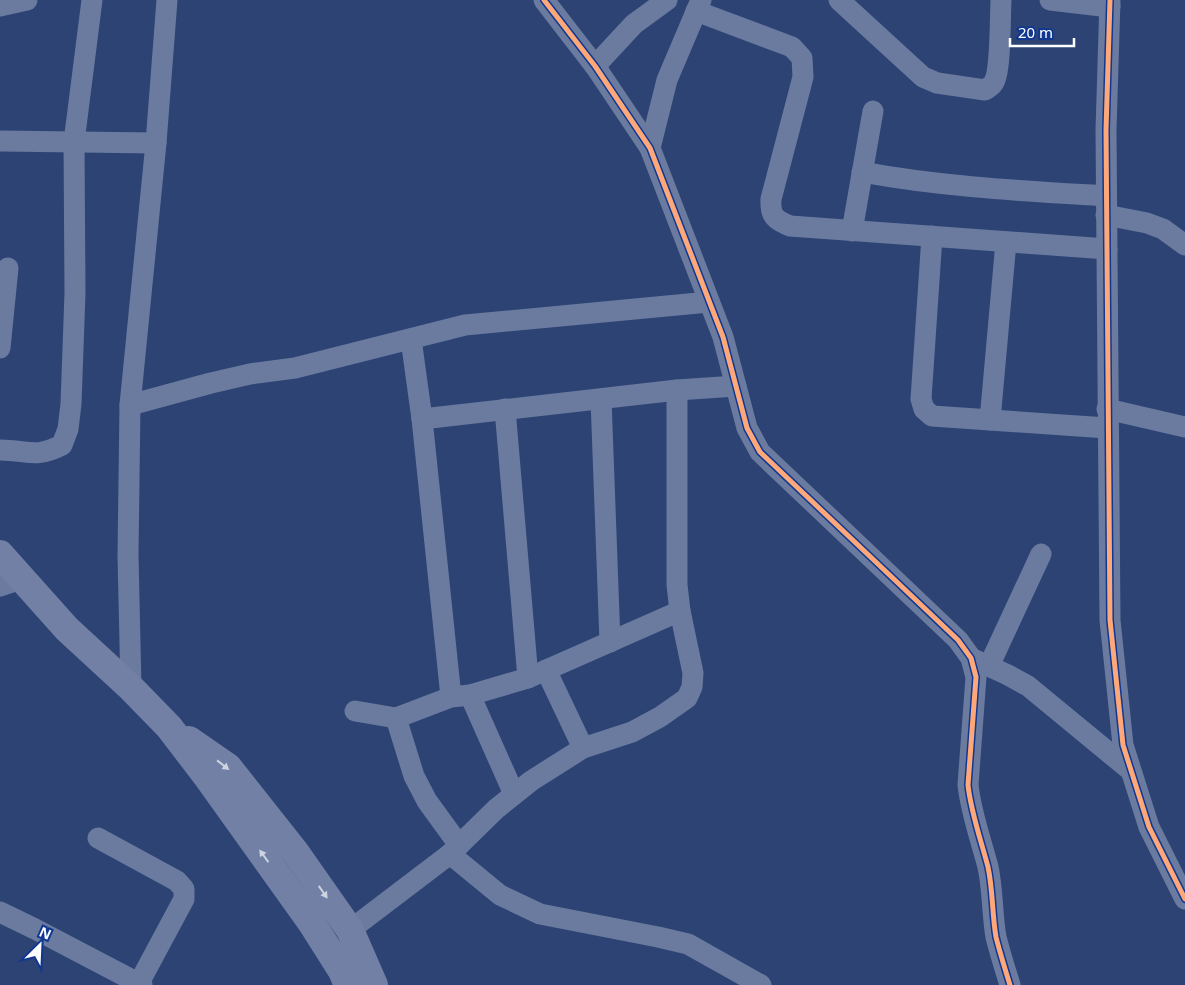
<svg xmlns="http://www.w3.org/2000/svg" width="1185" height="985" viewBox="0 0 1185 985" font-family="'Noto Sans',sans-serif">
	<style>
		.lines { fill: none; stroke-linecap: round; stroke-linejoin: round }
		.minor { stroke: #6a7b9f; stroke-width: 21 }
		.secondary { stroke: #7180a4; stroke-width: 28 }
		.cycleway-casing { stroke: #103891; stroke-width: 8 }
		.cycleway { stroke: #fea87a; stroke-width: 5 }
		.oneway { fill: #cdd3df }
	</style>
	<rect width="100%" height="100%" fill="#2d4374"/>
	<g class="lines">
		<!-- minor -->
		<g class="minor">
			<path d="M544 0 595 66 650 148 723 337 747 428 760 452 958 640 971 658 976 677 968 785C971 813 981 840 988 867 993 890 992 914 996 937 1000 953 1005 969 1010 985"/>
			<path d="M839 0 923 77 937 83 985 90C988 88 992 86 994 82 1001 70 1000 17 1001 0"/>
			<polyline points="1050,0 1110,7"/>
			<polyline points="1110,0 1106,130 1110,620 1123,745 1149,827 1185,899"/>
			<polyline points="0,6 27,0"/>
			<path d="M696 11 792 47 802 58 803 77 771 199C770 217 775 219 790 226L1107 249"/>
			<polyline points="595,66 634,24 667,0"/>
			<polyline points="0,141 156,143"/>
			<polyline points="650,148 667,80 701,0"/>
			<path d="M862 172C943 187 1024 191 1106 196"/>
			<polyline points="1106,215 1147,223 1163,229 1185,245"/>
			<polyline points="852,231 873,111"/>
			<polyline points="932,236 921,399 924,409 932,416 1107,428"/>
			<polyline points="411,339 422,419 451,697"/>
			<polyline points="0,348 8,268"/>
			<polyline points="601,399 610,642"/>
			<polyline points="130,405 211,383 250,374 295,368 465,325 709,302"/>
			<polyline points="505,409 528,678"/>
			<polyline points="1107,409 1185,427"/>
			<polyline points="422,419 677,390 736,386"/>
			<polyline points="990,420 1006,242"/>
			<path d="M0 450C28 450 34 459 62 445L68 429 71 404 75 293 74 142 92 0"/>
			<polyline points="0,586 21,579"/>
			<polyline points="971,658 1008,675 1028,686 1130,770"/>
			<polyline points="989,666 1041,554"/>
			<polyline points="546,670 583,748"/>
			<polyline points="131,688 128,555 130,405 156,143 167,0"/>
			<polyline points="470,695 514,794"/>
			<polyline points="355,711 396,718 451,697 470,695 528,678 680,611"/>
			<polyline points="396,718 414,776 427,801 459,845"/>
			<polyline points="98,838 177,881 184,889 184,899 139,983"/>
			<polyline points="450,854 500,895 540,914 658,937 688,944 761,985"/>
			<polyline points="0,912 35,929 142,985"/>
			<polyline points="350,930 450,854 496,809 531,781 583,748 632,732 660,717 687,698 692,687 693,673 680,611 677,585 677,390"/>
		</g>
		<!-- secondary -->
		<g class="secondary">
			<polyline points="0,554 67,629 131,688 169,727 208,778 311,922 342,971 348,985"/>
			<polyline points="189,740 228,767 296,853 350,930 374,985"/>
		</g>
		<defs>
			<g id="cycleway">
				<path d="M544 0 595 66 650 148 723 337 747 428 760 452 958 640 971 658 976 677 968 785C971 813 981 840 988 867 993 890 992 914 996 937 1000 953 1005 969 1010 985"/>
				<polyline points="1110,0 1106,130 1110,620 1123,745 1149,827 1185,899"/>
			</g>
		</defs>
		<!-- cycleway casing -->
		<use href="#cycleway" class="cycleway-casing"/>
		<!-- cycleway -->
		<use href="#cycleway" class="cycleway"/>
	</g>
	<!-- one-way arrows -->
	<defs><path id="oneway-solid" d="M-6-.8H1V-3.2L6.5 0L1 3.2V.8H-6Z" transform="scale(1.25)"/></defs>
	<g class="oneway">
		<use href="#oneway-solid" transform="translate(223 765) rotate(38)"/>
		<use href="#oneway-solid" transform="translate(264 856) rotate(-126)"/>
		<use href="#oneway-solid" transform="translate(323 892) rotate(55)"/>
	</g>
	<!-- north arrow -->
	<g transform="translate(40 945) rotate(24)" stroke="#103891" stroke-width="4" paint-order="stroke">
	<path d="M0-4L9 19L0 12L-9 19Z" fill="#ffffff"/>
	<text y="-8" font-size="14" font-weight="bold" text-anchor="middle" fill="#ffffff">N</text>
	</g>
	<!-- scale -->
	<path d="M1010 38v8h64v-8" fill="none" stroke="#ffffff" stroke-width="2.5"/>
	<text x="1018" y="38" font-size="15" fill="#ffffff" stroke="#103891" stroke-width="4" paint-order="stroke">20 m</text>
</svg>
